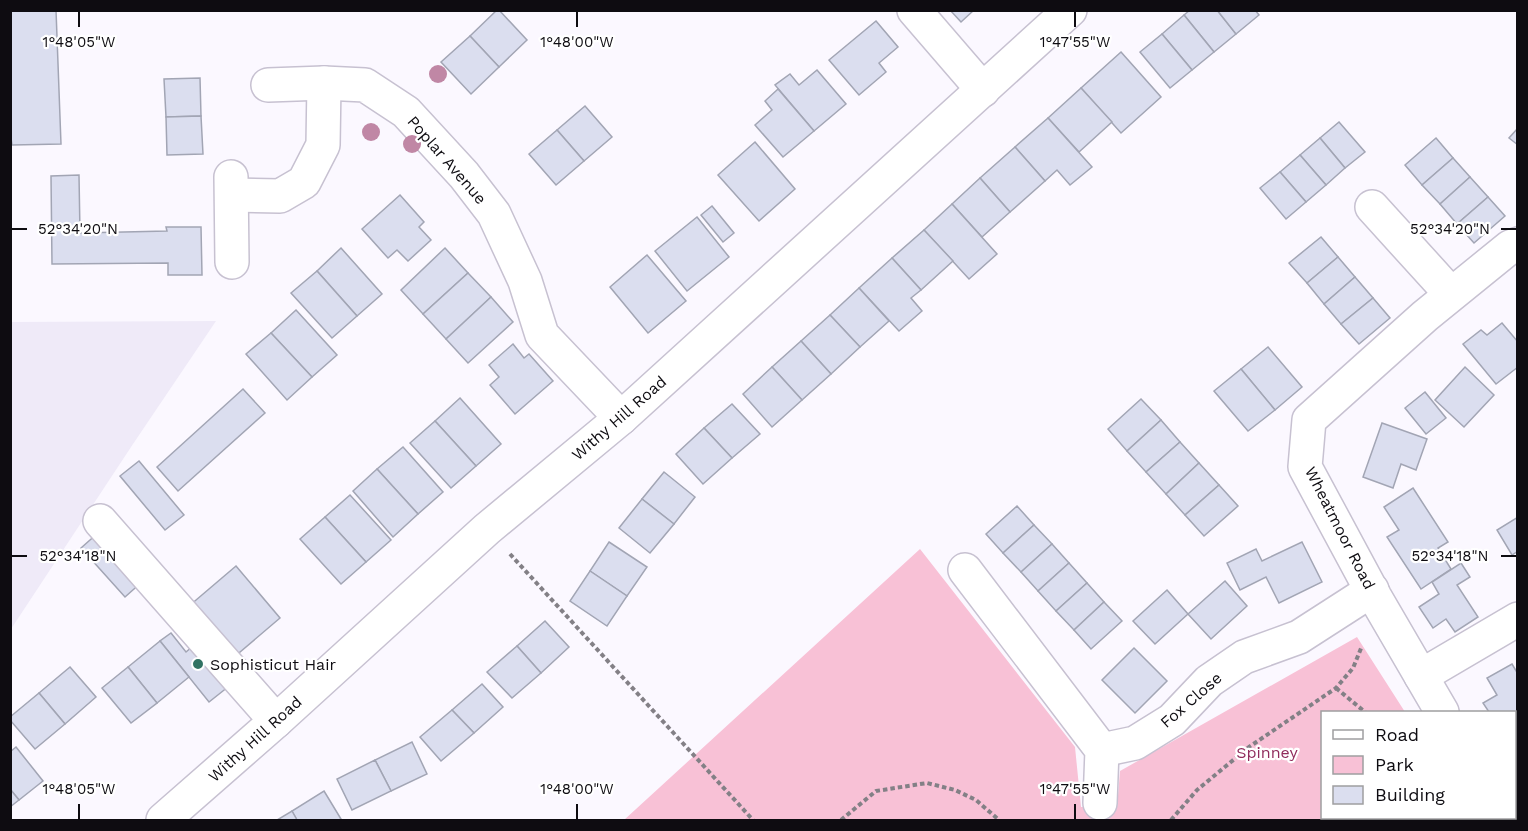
<svg xmlns="http://www.w3.org/2000/svg" width="1528" height="831" viewBox="0 0 1528 831" font-family="'Work Sans',sans-serif">
	<style>
		.built { fill: #efeaf8 }
		.green { fill: #f8c1d6 }
		.building { fill: #dbdeef; stroke: #a2a5b4; stroke-width: 1.5 }
		.lines { fill: none; stroke-linecap: round; stroke-linejoin: round }
		.minor-casing { stroke: #c7c1d1; stroke-width: 36 }
		.path { stroke: #838086; stroke-width: 4; stroke-dasharray: 4.5 3; stroke-linecap: butt }
		.minor { stroke: #fff; stroke-width: 33 }
		.tree { fill: #c087a5 }
		.ticks { fill: none; stroke: #0e0c11; stroke-width: 2 }
		.poi-dot { fill: #317363; stroke: #fff; stroke-width: 2 }
		.labels { text-anchor: middle; dominant-baseline: central; stroke-width: 4.5; stroke-linejoin: round; paint-order: stroke }
		.street-label { font-size: 16px; fill: #0e0c11; stroke: #fff }
		.poi-label { font-size: 16px; fill: #0e0c11; stroke: #fff; text-anchor: start }
		.park-label { font-size: 16px; fill: #902b5c; stroke: #fff }
		.ticks-label { font-size: 15px; text-anchor: middle; fill: #0e0c11; stroke: #fff; stroke-width: 4.5; stroke-linejoin: round; paint-order: stroke }
	</style>
	<rect width="100%" height="100%" fill="#fbf8ff"/>
	<!-- built -->
	<polygon class="built" points="216,321 133,444 11,629 11,322"/>
	<!-- green -->
	<polygon class="green" points="920,549 1075,747 1081,807 1117,808 1120,771 1357,637 1405,712 1322,712 1322,818 1473,818 1475,820 624,820"/>
	<!-- building -->
	<g class="building">
		<polygon points="10,10 56,10 61,144 12,145 10,131"/>
		<polygon points="497,10 499,10 527,40 499,67 470,36"/>
		<polygon points="950,10 974,10 961,22"/>
		<polygon points="1190,10 1217,10 1236,34 1214,52 1184,15"/>
		<polygon points="1217,10 1255,10 1259,15 1236,34"/>
		<polygon points="1184,15 1214,52 1192,70 1162,34"/>
		<polygon points="876,21 898,47 879,63 886,72 859,95 829,60"/>
		<polygon points="1162,34 1192,70 1170,88 1140,52"/>
		<polygon points="470,36 499,67 471,94 441,62"/>
		<polygon points="1121,52 1161,97 1121,133 1081,88"/>
		<polygon points="817,70 846,104 814,131 775,85 790,74 799,85"/>
		<polygon points="200,78 201,116 166,117 164,79"/>
		<polygon points="1081,88 1112,122 1079,152 1048,118"/>
		<polygon points="778,89 814,131 783,157 755,125 772,110 765,101"/>
		<polygon points="585,106 612,137 584,161 557,130"/>
		<polygon points="201,116 203,154 167,155 166,117"/>
		<polygon points="1048,118 1092,167 1070,185 1057,170 1045,181 1015,147"/>
		<polygon points="1339,122 1365,152 1345,168 1320,138"/>
		<polygon points="1518,128 1518,145 1509,138"/>
		<polygon points="557,130 584,161 556,185 529,154"/>
		<polygon points="1320,138 1345,168 1326,185 1300,155"/>
		<polygon points="1436,138 1453,158 1422,185 1405,165"/>
		<polygon points="755,142 795,189 759,221 718,175"/>
		<polygon points="1015,147 1045,181 1010,212 980,178"/>
		<polygon points="1300,155 1326,185 1306,202 1280,172"/>
		<polygon points="1453,158 1470,177 1440,204 1422,185"/>
		<polygon points="1280,172 1306,202 1286,219 1260,188"/>
		<polygon points="79,175 80,233 167,231 166,227 201,227 202,275 168,275 168,263 52,264 51,176"/>
		<polygon points="1470,177 1488,197 1457,224 1440,204"/>
		<polygon points="980,178 1010,212 982,237 952,204"/>
		<polygon points="400,195 424,222 419,227 431,240 408,261 397,250 388,258 362,229"/>
		<polygon points="1488,197 1505,216 1474,243 1457,224"/>
		<polygon points="952,204 997,254 969,279 924,230"/>
		<polygon points="712,206 734,233 723,242 701,215"/>
		<polygon points="697,217 729,257 687,291 655,251"/>
		<polygon points="924,230 953,261 921,290 892,258"/>
		<polygon points="1321,237 1338,257 1307,283 1289,263"/>
		<polygon points="341,248 382,294 357,316 317,271"/>
		<polygon points="445,248 468,273 423,314 401,290"/>
		<polygon points="647,255 686,301 648,333 610,287"/>
		<polygon points="1338,257 1355,277 1324,304 1307,283"/>
		<polygon points="892,258 921,290 911,298 922,311 899,331 859,288"/>
		<polygon points="317,271 357,316 332,338 291,293"/>
		<polygon points="468,273 491,297 446,339 423,314"/>
		<polygon points="1355,277 1373,298 1341,324 1324,304"/>
		<polygon points="859,288 889,321 860,347 830,315"/>
		<polygon points="491,297 513,322 468,363 446,339"/>
		<polygon points="1373,298 1390,318 1359,344 1341,324"/>
		<polygon points="296,310 337,355 312,377 271,333"/>
		<polygon points="830,315 860,347 831,374 801,341"/>
		<polygon points="1502,323 1518,342 1518,367 1496,384 1463,344 1481,330 1487,335"/>
		<polygon points="271,333 312,377 287,400 246,354"/>
		<polygon points="801,341 831,374 802,400 772,367"/>
		<polygon points="513,344 524,358 529,354 553,381 515,414 490,385 499,377 489,365"/>
		<polygon points="1268,347 1302,387 1275,410 1241,369"/>
		<polygon points="772,367 802,400 772,427 743,394"/>
		<polygon points="1465,367 1494,395 1464,427 1435,400"/>
		<polygon points="1241,369 1275,410 1248,431 1214,391"/>
		<polygon points="243,389 265,413 178,491 157,467"/>
		<polygon points="1425,392 1446,418 1426,434 1405,408"/>
		<polygon points="460,398 501,444 476,466 435,421"/>
		<polygon points="1141,399 1161,420 1127,451 1108,429"/>
		<polygon points="732,404 760,434 732,458 704,428"/>
		<polygon points="1161,420 1180,442 1146,472 1127,451"/>
		<polygon points="435,421 476,466 451,488 410,443"/>
		<polygon points="1382,423 1427,439 1416,470 1401,464 1393,488 1363,477"/>
		<polygon points="704,428 732,458 703,484 676,454"/>
		<polygon points="1180,442 1199,463 1166,494 1146,472"/>
		<polygon points="403,447 443,492 418,514 377,469"/>
		<polygon points="139,461 184,515 165,530 120,476"/>
		<polygon points="1199,463 1219,485 1185,515 1166,494"/>
		<polygon points="377,469 418,514 393,537 353,491"/>
		<polygon points="664,472 695,497 674,524 642,499"/>
		<polygon points="1219,485 1238,506 1204,536 1185,515"/>
		<polygon points="1413,488 1448,542 1438,548 1451,569 1421,589 1387,537 1399,530 1384,507"/>
		<polygon points="350,495 391,540 366,562 325,517"/>
		<polygon points="642,499 674,524 650,553 619,528"/>
		<polygon points="1017,506 1034,525 1003,553 986,534"/>
		<polygon points="325,517 366,562 341,584 300,539"/>
		<polygon points="1518,517 1518,551 1512,555 1497,530"/>
		<polygon points="1034,525 1052,544 1021,572 1003,553"/>
		<polygon points="99,532 143,581 125,597 81,548"/>
		<polygon points="609,542 647,567 627,596 590,571"/>
		<polygon points="1302,542 1322,582 1279,603 1266,577 1240,590 1227,563 1256,549 1262,561"/>
		<polygon points="1052,544 1069,563 1038,591 1021,572"/>
		<polygon points="1069,563 1087,583 1056,611 1038,591"/>
		<polygon points="1461,563 1470,577 1457,585 1478,617 1455,632 1446,619 1433,628 1419,607 1439,594 1432,582"/>
		<polygon points="236,566 280,618 233,658 189,606"/>
		<polygon points="590,571 627,596 607,626 570,601"/>
		<polygon points="1225,581 1247,606 1211,639 1188,614"/>
		<polygon points="1087,583 1104,602 1074,630 1056,611"/>
		<polygon points="1167,590 1188,614 1155,644 1133,621"/>
		<polygon points="1104,602 1122,621 1091,649 1074,630"/>
		<polygon points="545,621 569,647 541,673 517,646"/>
		<polygon points="171,633 186,652 199,641 233,683 209,702 160,641"/>
		<polygon points="160,641 189,677 157,703 128,667"/>
		<polygon points="517,646 541,673 512,698 487,672"/>
		<polygon points="1134,648 1167,681 1135,713 1102,680"/>
		<polygon points="1512,664 1518,674 1518,722 1514,716 1514,712 1489,712 1483,703 1497,695 1487,678"/>
		<polygon points="70,667 96,697 65,724 39,693"/>
		<polygon points="128,667 157,703 131,723 102,688"/>
		<polygon points="482,684 503,707 474,733 452,710"/>
		<polygon points="39,693 65,724 35,749 10,720 10,717"/>
		<polygon points="452,710 474,733 441,761 420,737"/>
		<polygon points="412,742 427,774 391,791 375,760"/>
		<polygon points="16,747 43,781 19,800 10,789 10,752"/>
		<polygon points="375,760 391,791 352,810 337,779"/>
		<polygon points="10,789 19,800 10,807"/>
		<polygon points="324,791 341,819 339,820 297,820 292,811"/>
		<polygon points="292,811 297,820 277,820"/>
	</g>
	<g class="lines">
		<defs>
			<g id="minor">
				<polyline points="914,10 983,90"/>
				<polyline points="268,85 324,83 365,85 406,112 464,175 494,214 525,281 542,335 621,418"/>
				<polyline points="231,177 232,262"/>
				<polyline points="232,195 280,196 304,182 323,145 324,83"/>
				<polyline points="1372,207 1451,294"/>
				<polyline points="100,521 276,721"/>
				<polyline points="965,570 1102,750 1100,803"/>
				<polyline points="1421,676 1518,619"/>
				<polyline points="1442,712 1375,597 1305,467 1309,420 1425,316 1510,247 1518,244"/>
				<polyline points="1102,750 1135,743 1172,720 1209,681 1244,657 1299,637 1372,590"/>
				<polyline points="1502,818 1506,820"/>
				<polyline points="163,820 276,721 487,529 621,418 1070,10"/>
			</g>
		</defs>
		<!-- minor casing -->
		<use href="#minor" class="minor-casing"/>
		<!-- path -->
		<g class="path">
			<polyline points="510,554 753,820"/>
			<polyline points="1336,688 1365,712"/>
			<polyline points="1443,818 1445,820"/>
			<polyline points="841,820 876,791 927,783 955,790 976,800 999,820"/>
			<polyline points="1171,820 1197,790 1249,747 1336,688 1353,668 1362,646"/>
		</g>
		<!-- minor -->
		<use href="#minor" class="minor"/>
	</g>
	<!-- trees -->
	<g class="tree">
		<circle cx="438" cy="74" r="9"/>
		<circle cx="371" cy="132" r="9"/>
		<circle cx="412" cy="144" r="9"/>
	</g>
	<!-- ticks -->
	<path class="ticks" d="M79 12V27M577 12V27M1075 12V27M12 229H27M1501 229H1516M12 556H27M1501 556H1516M79 804V819M577 804V819M1075 804V819"/>
	<!-- markers -->
	<circle class="poi-dot" cx="198" cy="664" r="6"/>
	<g class="labels">
		<!-- street labels -->
		<g class="street-label">
			<text transform="translate(447 160) rotate(49)">Poplar Avenue</text>
			<text transform="translate(619 418) rotate(-41)">Withy Hill Road</text>
			<text transform="translate(1340 528) rotate(63)">Wheatmoor Road</text>
			<text transform="translate(1191 700) rotate(-41)">Fox Close</text>
			<text transform="translate(255 739) rotate(-42)">Withy Hill Road</text>
		</g>
		<!-- poi labels -->
		<g class="poi-label">
			<text x="210" y="664">Sophisticut Hair</text>
		</g>
		<!-- park labels -->
		<g class="park-label">
			<text x="1267" y="752">Spinney</text>
		</g>
	</g>
	<g class="ticks-label">
		<text x="79" y="47">1°48'05"W</text>
		<text x="577" y="47">1°48'00"W</text>
		<text x="1075" y="47">1°47'55"W</text>
		<text x="78" y="234">52°34'20"N</text>
		<text x="1450" y="234">52°34'20"N</text>
		<text x="78" y="561">52°34'18"N</text>
		<text x="1450" y="561">52°34'18"N</text>
		<text x="79" y="794">1°48'05"W</text>
		<text x="577" y="794">1°48'00"W</text>
		<text x="1075" y="794">1°47'55"W</text>
	</g>
	<!-- border -->
	<rect width="1528" height="831" fill="none" stroke="#0e0c11" stroke-width="24"/>
	<!-- legend -->
	<rect x="1321" y="711" width="195" height="108" fill="#ffffff" stroke="#9f9ea0" stroke-width="1.5"/>
	<rect x="1333" y="730" width="30" height="9" fill="#ffffff" stroke="#9f9ea0" stroke-width="1.5"/>
	<text x="1375" y="741" font-size="18" fill="#0e0c11">Road</text>
	<rect x="1333" y="756" width="30" height="18" fill="#f8c1d6" stroke="#9f9ea0" stroke-width="1.5"/>
	<text x="1375" y="771" font-size="18" fill="#0e0c11">Park</text>
	<rect x="1333" y="786" width="30" height="18" fill="#dbdeef" stroke="#9f9ea0" stroke-width="1.5"/>
	<text x="1375" y="801" font-size="18" fill="#0e0c11">Building</text>
</svg>
